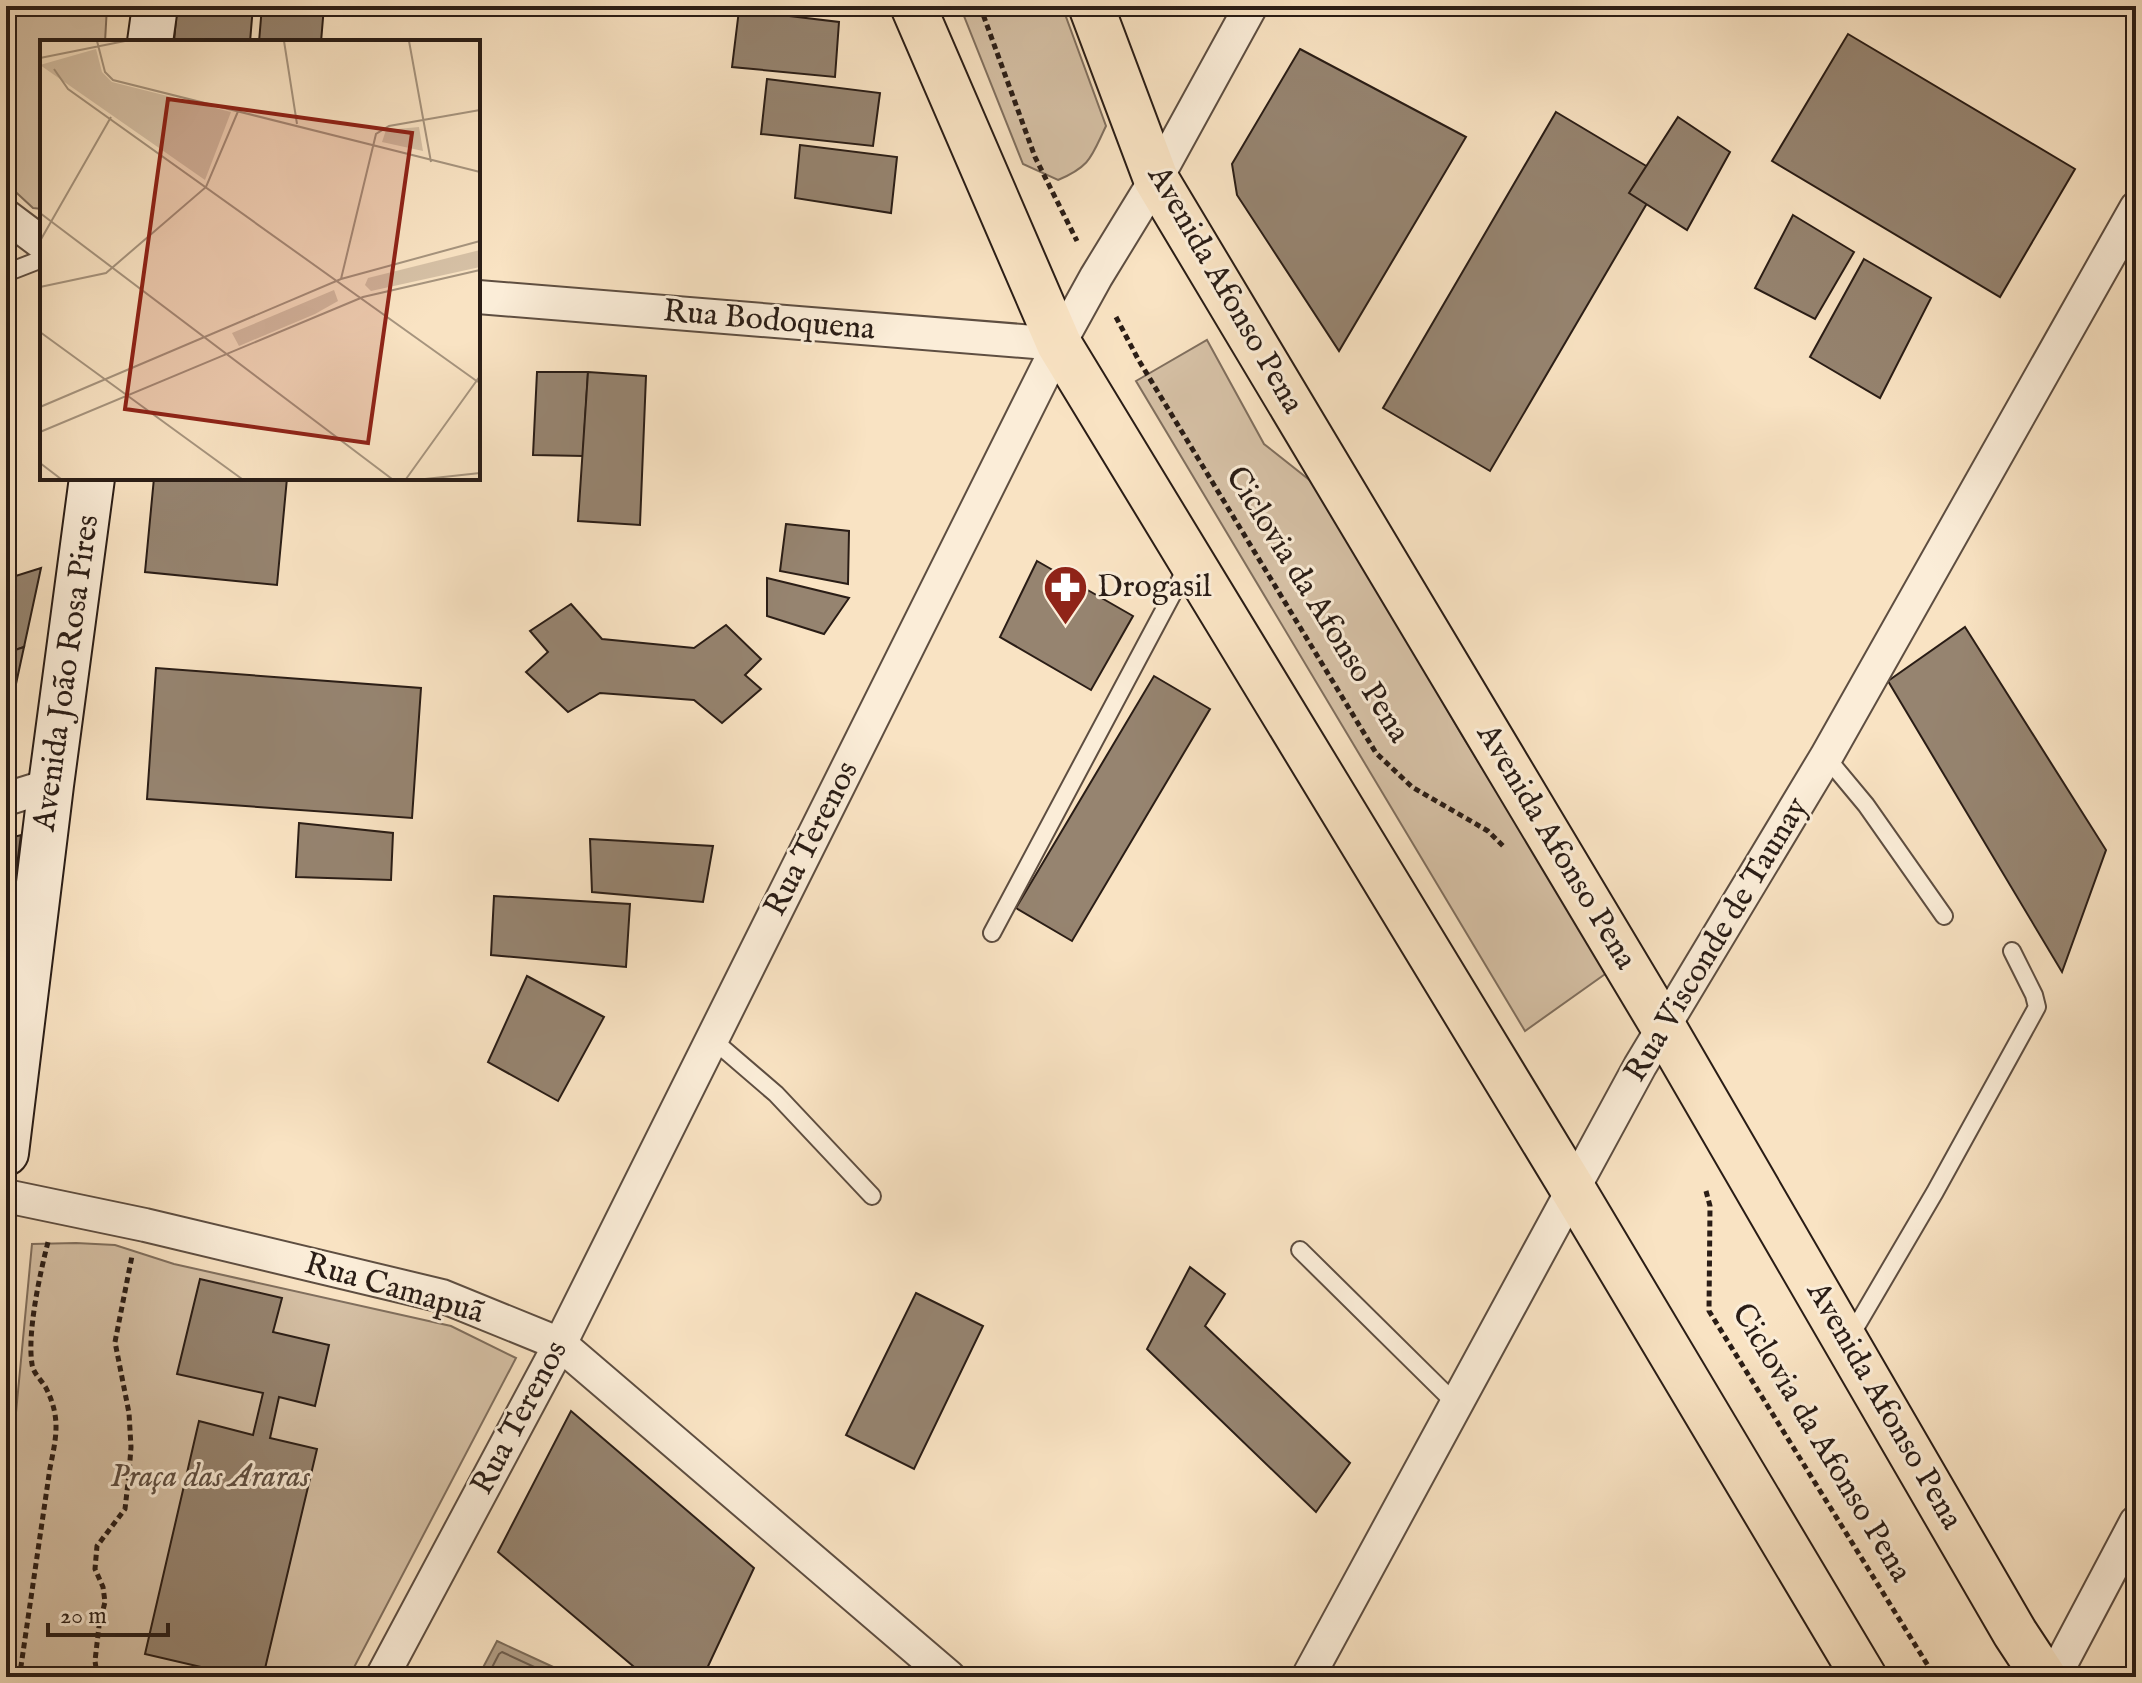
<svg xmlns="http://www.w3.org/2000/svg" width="2142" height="1683" viewBox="0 0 2142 1683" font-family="'IM FELL English',serif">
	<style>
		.green { fill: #d6c1a6; stroke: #806f5e; stroke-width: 2 }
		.water { fill: #b3a088; stroke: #7c6c5a; stroke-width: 2 }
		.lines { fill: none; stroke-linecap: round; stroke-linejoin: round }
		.shore { stroke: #6e5e4f; stroke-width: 2 }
		.building { fill: #968470; stroke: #2a1d16; stroke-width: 2 }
		.lane-casing { stroke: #5e4e41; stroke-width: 20 }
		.street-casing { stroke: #5e4e41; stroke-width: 36 }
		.secondary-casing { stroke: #2a1d16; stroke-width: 48 }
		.primary-casing { stroke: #2a1d16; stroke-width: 48 }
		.path { stroke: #2a1d16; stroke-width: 5; stroke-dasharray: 6 4; stroke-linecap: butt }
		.lane { stroke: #fbedd8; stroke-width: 16 }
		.street { stroke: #fbedd8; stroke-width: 32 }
		.secondary { stroke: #fbedd8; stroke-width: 44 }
		.primary { stroke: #f9e3c3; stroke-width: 44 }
		.labels { text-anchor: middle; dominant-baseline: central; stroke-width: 6; stroke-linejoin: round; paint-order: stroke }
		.street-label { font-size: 32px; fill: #2a1d16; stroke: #fbedd8 }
		.poi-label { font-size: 32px; fill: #2a1d16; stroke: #fbedd8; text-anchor: start }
		.park-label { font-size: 32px; font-style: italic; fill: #5e4e41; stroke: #fbedd8 }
		.inset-road { fill: none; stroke: #a6947e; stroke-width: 2 }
		.view { fill: #8f2418; fill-opacity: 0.15; stroke: #8f2418; stroke-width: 4 }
		.inset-edge { fill: none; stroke: #2a1d16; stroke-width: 4 }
	</style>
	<rect width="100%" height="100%" fill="#f9e3c3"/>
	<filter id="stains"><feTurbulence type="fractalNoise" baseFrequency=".0025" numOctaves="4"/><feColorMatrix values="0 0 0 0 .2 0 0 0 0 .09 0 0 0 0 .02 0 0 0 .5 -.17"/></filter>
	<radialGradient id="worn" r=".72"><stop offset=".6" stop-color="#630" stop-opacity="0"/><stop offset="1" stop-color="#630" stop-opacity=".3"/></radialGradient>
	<!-- green -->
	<g class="green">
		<polygon points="6,6 107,6 105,42 42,42 42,209 33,208 6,183"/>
		<path d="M960 6H1062L1106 126C1091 157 1091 166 1058 180L1023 164Z"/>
		<polygon points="1207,340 1264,444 1317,486 1463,737 1608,972 1525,1031 1136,381"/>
		<polygon points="76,1243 115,1245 174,1264 451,1326 516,1358 349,1677 6,1677 6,1518 32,1244"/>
	</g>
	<!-- water -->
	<polygon class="water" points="497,1641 575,1677 478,1677"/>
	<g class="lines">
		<!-- shore -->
		<polyline class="shore" points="487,1677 499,1654 502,1652 556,1677"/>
	</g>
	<!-- building -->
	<g class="building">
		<polygon points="177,6 253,6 250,42 174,42"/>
		<polygon points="262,6 324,6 321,42 259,42"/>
		<polygon points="742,6 789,6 789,9"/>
		<polygon points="739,10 839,22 835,77 732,67"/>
		<polygon points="1848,34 2075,169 2000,297 1772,161"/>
		<polygon points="1300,49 1466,137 1339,351 1237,195 1232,164"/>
		<polygon points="767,79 880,93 873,146 761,134"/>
		<polygon points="1556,112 1663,176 1490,471 1383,408"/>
		<polygon points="1678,117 1730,152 1687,230 1629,193"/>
		<polygon points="800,145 897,157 891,213 795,198"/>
		<polygon points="1793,215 1854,252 1815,319 1755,288"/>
		<polygon points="1864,259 1931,298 1880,398 1810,357"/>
		<polygon points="537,372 588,372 583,456 533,455"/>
		<polygon points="588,372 646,376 640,525 578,521"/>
		<polygon points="154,478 287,478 277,585 145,572"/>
		<polygon points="786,524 849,531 848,584 780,571"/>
		<polygon points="1037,561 1133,616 1091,690 1000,637"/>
		<polygon points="41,568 24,647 6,653 6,579"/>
		<polygon points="767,578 849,598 824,634 767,616"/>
		<polygon points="571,604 602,639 694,648 726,625 761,659 745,675 761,689 722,723 694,700 600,693 568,712 526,672 548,652 530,631"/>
		<polygon points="1965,627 2106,850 2062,972 1888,681"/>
		<polygon points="24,647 11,707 6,709 6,653"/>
		<polygon points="156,668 421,688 412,818 147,799"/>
		<polygon points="1154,676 1210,709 1072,941 1016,908"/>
		<polygon points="299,823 393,833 391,880 296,877"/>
		<polygon points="21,835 6,950 6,839"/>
		<polygon points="590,839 713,846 703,902 592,892"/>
		<polygon points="494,896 630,904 626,967 491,955"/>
		<polygon points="527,976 604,1017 558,1101 488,1062"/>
		<polygon points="1190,1267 1225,1294 1205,1326 1350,1463 1316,1512 1147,1349"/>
		<polygon points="200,1279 282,1298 273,1332 329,1345 315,1406 279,1397 270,1438 317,1449 263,1677 244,1677 145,1654 199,1421 253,1435 263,1393 177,1374"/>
		<polygon points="916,1293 983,1326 914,1469 846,1435"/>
		<polygon points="571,1411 754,1568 703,1677 646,1677 498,1552"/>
	</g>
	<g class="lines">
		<defs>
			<g id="lane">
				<polyline points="6,273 42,259"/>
				<polyline points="1826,757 1866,805 1944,916"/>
				<polyline points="992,933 1188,565"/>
				<polyline points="712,1039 776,1094 872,1196"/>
				<polyline points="1300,1250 1457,1405"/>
				<polyline points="1850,1337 1935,1192 2037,1007 2034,995 2012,951"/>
			</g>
			<g id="street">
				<polyline points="6,216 42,243"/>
				<polyline points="478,297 1059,344"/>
				<polyline points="6,799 51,785"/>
				<polyline points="6,1196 145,1225 442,1296 560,1344 949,1677"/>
				<polyline points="382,1677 560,1344 1059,344 1096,277 1156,179 1251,6"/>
				<polyline points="1308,1677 1640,1066 1826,757 2136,208"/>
				<polyline points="2054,1677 2136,1522"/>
			</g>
			<g id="secondary">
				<polyline points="150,42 155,6"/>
				<polyline points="6,1153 51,785 92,478"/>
			</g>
			<g id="primary">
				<polyline points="913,6 1059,344 1574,1191 1864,1677"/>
				<polyline points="1091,6 1156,179 1664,1028 2015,1633 2044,1677"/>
			</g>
		</defs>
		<!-- lane casing -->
		<use href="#lane" class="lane-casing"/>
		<!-- street casing -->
		<use href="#street" class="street-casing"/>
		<!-- secondary casing -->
		<use href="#secondary" class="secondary-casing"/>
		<!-- primary casing -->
		<use href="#primary" class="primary-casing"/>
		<!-- path -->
		<g class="path">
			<polyline points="980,6 1035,157 1077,241"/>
			<polyline points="1116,317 1138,359 1376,753 1412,787 1488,831 1503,846"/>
			<polyline points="1706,1191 1710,1206 1709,1311 1935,1677"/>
			<path d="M17 1677 20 1673 50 1468C56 1438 61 1419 47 1390 43 1381 33 1374 32 1364 27 1333 40 1273 48 1242"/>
			<polyline points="99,1677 97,1675 95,1661 99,1626 105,1602 103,1587 95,1569 97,1546 125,1509 129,1474 131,1447 129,1413 115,1342 132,1256"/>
		</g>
		<!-- lane -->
		<use href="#lane" class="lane"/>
		<!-- street -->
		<use href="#street" class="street"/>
		<!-- secondary -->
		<use href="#secondary" class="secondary"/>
		<!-- primary -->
		<use href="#primary" class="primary"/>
	</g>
	<!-- icons -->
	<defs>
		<symbol id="pharmacy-pin" viewBox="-11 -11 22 30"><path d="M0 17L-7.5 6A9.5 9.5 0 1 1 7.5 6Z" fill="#8f2418" stroke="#fbedd8"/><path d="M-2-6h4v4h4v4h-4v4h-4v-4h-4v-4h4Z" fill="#fff"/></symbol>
	</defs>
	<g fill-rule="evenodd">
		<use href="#pharmacy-pin" x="1040" y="562" width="51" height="69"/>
	</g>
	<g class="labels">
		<!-- street labels -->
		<g class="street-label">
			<text transform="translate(1225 290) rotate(60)">Avenida Afonso Pena</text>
			<text transform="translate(769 321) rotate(5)">Rua Bodoquena</text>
			<text transform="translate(1317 605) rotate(58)">Ciclovia da Afonso Pena</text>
			<text transform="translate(67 673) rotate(-82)">Avenida João Rosa Pires</text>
			<text transform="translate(812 839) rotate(-63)">Rua Terenos</text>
			<text transform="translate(1556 847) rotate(59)">Avenida Afonso Pena</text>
			<text transform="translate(1717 940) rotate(-59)">Rua Visconde de Taunay</text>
			<text transform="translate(394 1289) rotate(16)">Rua Camapuã</text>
			<text transform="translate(1884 1406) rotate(60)">Avenida Afonso Pena</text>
			<text transform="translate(520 1418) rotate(-62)">Rua Terenos</text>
			<text transform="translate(1821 1443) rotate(59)">Ciclovia da Afonso Pena</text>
		</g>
		<!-- poi labels -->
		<g class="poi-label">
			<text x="1097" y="587">Drogasil</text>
		</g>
		<!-- park labels -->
		<g class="park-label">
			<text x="210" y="1477">Praça das Araras</text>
		</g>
	</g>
	<!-- overview -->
	<g transform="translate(40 40)">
		<rect width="440" height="440" fill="#f9e3c3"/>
		<path d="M56 9 62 32 72 42 191 72 165 140 0 25ZM379 87 383 111 342 102 346 90ZM440 210V227L331 251 325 245 328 238ZM294 250 298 261 275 274 199 306 192 293Z" fill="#d6c1a6"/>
		<path class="inset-road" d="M57 1 65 32 73 40 440 132M244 1 257 84M369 1 391 122M0 18 85 1M14 29 28 49 438 342M0 173 352 439M0 201 71 77M301 239 336 94 349 86 440 70M0 247 66 233 166 147 199 69M0 292 202 439M0 367 301 239 440 201M0 392 323 257 440 230M0 423 21 439M366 439 440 336M385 439 440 433"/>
		<path class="view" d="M128 59 372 93 328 403 85 369Z"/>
		<rect width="440" height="440" class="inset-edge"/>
	</g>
	<!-- margin -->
	<rect width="2142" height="1683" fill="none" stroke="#f9e3c3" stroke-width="32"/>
	<rect x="8" y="8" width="2126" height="1667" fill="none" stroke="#2a1d16" stroke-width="4"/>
	<rect x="16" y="16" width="2110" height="1651" fill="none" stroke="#2a1d16" stroke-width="2"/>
	<!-- scale -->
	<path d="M48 1623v12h120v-12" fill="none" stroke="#2a1d16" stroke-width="4"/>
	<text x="60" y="1623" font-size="24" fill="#2a1d16" stroke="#fbedd8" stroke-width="6" paint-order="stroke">20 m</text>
	<rect width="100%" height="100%" filter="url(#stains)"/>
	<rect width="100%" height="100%" fill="url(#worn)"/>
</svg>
